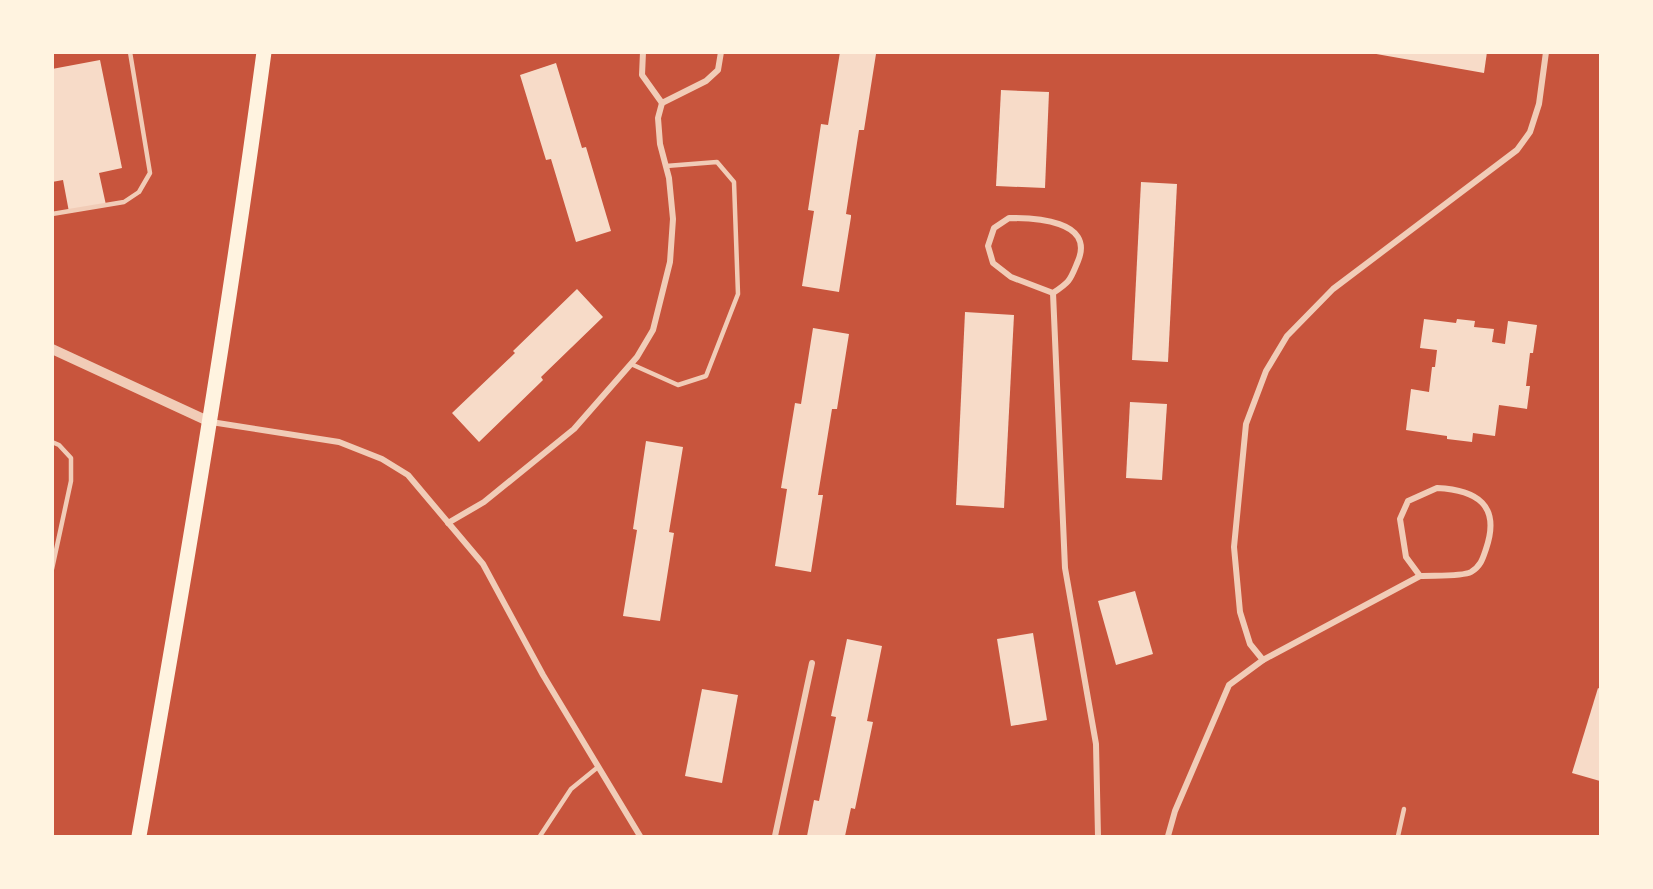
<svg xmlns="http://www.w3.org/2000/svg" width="1653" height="889" viewBox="0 0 1653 889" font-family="Arial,sans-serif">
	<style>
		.building { fill: #f7dbc8 }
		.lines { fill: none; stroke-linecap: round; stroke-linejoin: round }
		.service { stroke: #f1ccb7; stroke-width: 4.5 }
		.minor { stroke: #f1ccb7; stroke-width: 6 }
		.tertiary { stroke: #f1ccb7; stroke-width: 10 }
		.primary { stroke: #fff3e0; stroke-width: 15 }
	</style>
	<rect width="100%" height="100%" fill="#c8553d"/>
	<!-- building -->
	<g class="building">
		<polygon points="840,52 876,54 864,130 859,130 846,214 851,215 851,217 839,292 802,286 814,211 808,210 821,124 828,125"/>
		<polygon points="1365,52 1487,52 1484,73"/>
		<polygon points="100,60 122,168 99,173 106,205 69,212 63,180 52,182 52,69"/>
		<polygon points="556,63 582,148 586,147 611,231 576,242 551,159 546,160 520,75"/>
		<polygon points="1001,90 1049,92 1045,188 996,186"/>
		<polygon points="1141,182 1177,184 1168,362 1132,360"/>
		<polygon points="577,289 603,317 541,377 543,380 479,442 452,413 515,353 513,351"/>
		<polygon points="965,312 1014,315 1004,508 956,505"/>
		<polygon points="1424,319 1456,323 1457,319 1475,321 1474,327 1494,329 1492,342 1505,344 1508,321 1537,325 1533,353 1530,353 1526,386 1530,386 1527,409 1499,405 1495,436 1473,433 1472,442 1447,439 1447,436 1406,430 1411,389 1429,392 1432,367 1435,367 1437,350 1420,348"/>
		<polygon points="813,328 849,334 837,409 832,409 818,495 823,495 811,572 775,566 787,489 781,488 795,403 801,404"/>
		<polygon points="1130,402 1167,404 1162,480 1126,478"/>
		<polygon points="646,441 683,447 669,532 674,533 660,621 623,616 637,530 633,529"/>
		<polygon points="1135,591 1153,654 1116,665 1098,601"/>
		<polygon points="1033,633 1047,720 1011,726 997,639"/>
		<polygon points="847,639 882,646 867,721 873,722 855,809 851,808 845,836 807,836 814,800 819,801 836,717 831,716"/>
		<polygon points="1598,688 1600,689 1600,781 1572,773"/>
		<polygon points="702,689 738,695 722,783 685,776"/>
	</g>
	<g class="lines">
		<!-- service -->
		<g class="service">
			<polyline points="52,214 124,202 139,192 150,173 130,52"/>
			<polyline points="631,364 678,385 706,376 738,294 734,182 717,162 666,166"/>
			<polyline points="52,442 59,445 71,458 71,481 52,569"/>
			<polyline points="540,836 571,789 598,767"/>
			<polyline points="1398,836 1404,809"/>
		</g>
		<!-- minor -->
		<g class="minor">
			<polyline points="643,52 642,75 662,103 706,81 718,70 721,52"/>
			<path d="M1009 218C1034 218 1095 220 1078 261 1070 280 1071 281 1053 293L1011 277 993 263 988 246 994 228Z"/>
			<polyline points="1053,293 1065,568 1096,744 1098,836"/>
			<polyline points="211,422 339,442 382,459 408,475 483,564 543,675 640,836"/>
			<path d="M1437 488C1477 490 1501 505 1486 549 1483 558 1481 566 1471 572 1462 577 1432 575 1420 576L1406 557 1400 519 1408 501Z"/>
			<polyline points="448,523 484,502 574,429 637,357 653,330 670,262 673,219 669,178 660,144 658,118 662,103"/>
			<polyline points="1263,660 1250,644 1240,612 1234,547 1246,424 1266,371 1287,336 1333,289 1517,150 1530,132 1539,104 1546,52"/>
			<polyline points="775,836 812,663"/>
			<polyline points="1168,836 1175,811 1229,685 1263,660 1420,576"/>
		</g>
		<!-- tertiary -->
		<polyline class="tertiary" points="52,349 210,422"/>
		<!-- primary -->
		<path class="primary" d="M139 836C185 576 229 315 264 52"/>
	</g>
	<!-- border -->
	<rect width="1653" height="889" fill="none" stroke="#fff3e0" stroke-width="108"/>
</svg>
